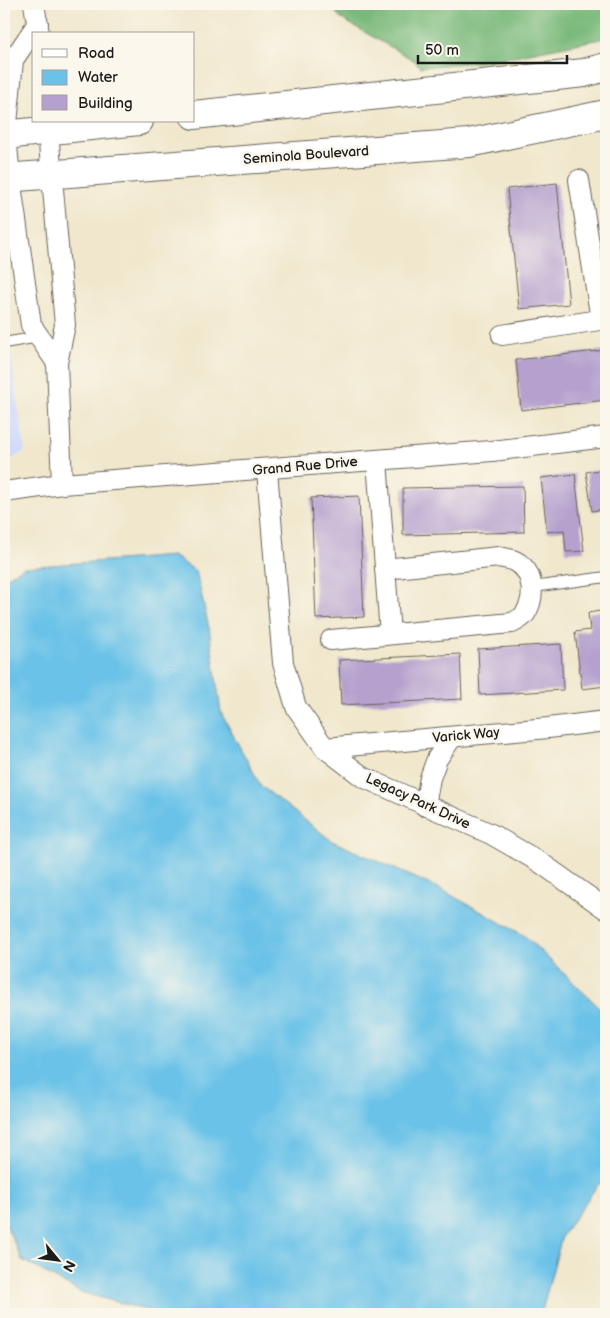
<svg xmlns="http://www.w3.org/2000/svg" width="610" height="1318" viewBox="0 0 610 1318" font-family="'Balsamiq Sans',sans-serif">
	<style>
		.built { fill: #cfdafa }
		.forest { fill: #79b97a; stroke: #4a6a4b }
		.water { fill: #6bc2e8; stroke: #446f82 }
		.building { fill: #b5a0ce }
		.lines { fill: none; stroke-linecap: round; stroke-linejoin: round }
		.service-casing { stroke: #66635a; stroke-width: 12 }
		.minor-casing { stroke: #66635a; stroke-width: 22 }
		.secondary-casing { stroke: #66635a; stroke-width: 30 }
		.service { stroke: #fff; stroke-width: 10 }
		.minor { stroke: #fff; stroke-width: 20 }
		.secondary { stroke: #fff; stroke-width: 28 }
		.labels { text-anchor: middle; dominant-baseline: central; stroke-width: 5; stroke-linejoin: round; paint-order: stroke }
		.street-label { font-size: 14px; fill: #1c1c1c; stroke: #fbf7ec }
	</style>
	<rect width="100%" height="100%" fill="#fbf7ec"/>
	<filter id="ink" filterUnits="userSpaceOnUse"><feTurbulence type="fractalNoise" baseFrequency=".02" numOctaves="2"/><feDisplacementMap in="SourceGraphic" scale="10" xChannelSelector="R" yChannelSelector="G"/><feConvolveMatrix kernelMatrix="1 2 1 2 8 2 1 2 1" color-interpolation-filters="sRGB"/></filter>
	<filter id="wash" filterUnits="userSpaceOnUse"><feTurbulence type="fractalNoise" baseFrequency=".0096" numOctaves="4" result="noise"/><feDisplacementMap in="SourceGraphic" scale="20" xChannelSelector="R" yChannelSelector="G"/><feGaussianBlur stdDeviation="1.12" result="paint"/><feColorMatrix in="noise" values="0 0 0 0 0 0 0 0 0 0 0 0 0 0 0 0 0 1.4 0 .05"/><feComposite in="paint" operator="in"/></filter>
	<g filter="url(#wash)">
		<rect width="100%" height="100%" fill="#f0e7cc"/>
		<!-- built -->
		<polygon class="built" points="4,311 25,451 4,463"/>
		<!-- forest -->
		<polygon class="forest" points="330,4 396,4 406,5 416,4 606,4 606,38 489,61 420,67 415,61 340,18"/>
		<!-- water -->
		<polygon class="water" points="173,556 196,571 209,628 221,713 261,786 332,841 440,889 525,936 606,1014 606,1178 597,1186 562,1236 541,1314 161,1314 80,1292 22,1260 4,1220 4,579 24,567"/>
		<g id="blocks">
			<!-- building -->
			<g class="building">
				<polygon points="557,183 569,304 519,309 507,189"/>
				<polygon points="606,350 606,400 521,410 516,360"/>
				<polygon points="606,469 606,509 592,511 586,472"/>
				<polygon points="575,474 584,551 566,552 564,530 547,532 541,478"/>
				<polygon points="523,486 524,532 403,535 403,488"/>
				<polygon points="359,496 364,617 316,619 311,498"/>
				<polygon points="606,610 606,686 582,689 575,632 590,630 588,613"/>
				<polygon points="561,644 563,690 480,695 478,649"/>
				<polygon points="460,654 462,699 341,705 339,660"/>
			</g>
		</g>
	</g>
	<g filter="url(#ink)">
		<use href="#blocks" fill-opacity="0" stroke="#66635a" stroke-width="1"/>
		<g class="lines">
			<defs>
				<g id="service">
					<polyline points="4,343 39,337"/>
					<polyline points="533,587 606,577"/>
				</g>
				<g id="minor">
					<polyline points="34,4 39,34"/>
					<polyline points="38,23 13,60 6,135 10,178 31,325 57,363"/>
					<polyline points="47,121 65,325 57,363 62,484"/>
					<polyline points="579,180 601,320"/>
					<polyline points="502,335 606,319"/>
					<polyline points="377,461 390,634"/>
					<polyline points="267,470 283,663 296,707 325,748 363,777 491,834 538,861 606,909"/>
					<polyline points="4,492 62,484 492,451 606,437"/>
					<path d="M331 640 512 623C516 621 522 618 525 614 536 597 534 571 515 561 511 559 504 558 499 557L385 569"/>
					<polyline points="325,748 548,728 606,721"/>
					<polyline points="425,806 430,778 437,759 452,737"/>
				</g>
				<g id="secondary">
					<polyline points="194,115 584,73 606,67"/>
					<polyline points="4,135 139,121"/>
					<polyline points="4,178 469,143 606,114"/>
				</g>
			</defs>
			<!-- service casing -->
			<use href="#service" class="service-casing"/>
			<!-- minor casing -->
			<use href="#minor" class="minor-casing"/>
			<!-- secondary casing -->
			<use href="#secondary" class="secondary-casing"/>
			<!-- service -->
			<use href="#service" class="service"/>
			<!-- minor -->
			<use href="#minor" class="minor"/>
			<!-- secondary -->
			<use href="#secondary" class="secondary"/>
		</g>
	</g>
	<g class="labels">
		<!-- street labels -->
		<g class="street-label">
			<text transform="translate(306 155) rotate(-4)">Seminola Boulevard</text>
			<text transform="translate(305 466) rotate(-5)">Grand Rue Drive</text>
			<text transform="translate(466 735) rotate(-5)">Varick Way</text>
			<text transform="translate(418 801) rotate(25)">Legacy Park Drive</text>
		</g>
	</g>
	<!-- margin -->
	<rect width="610" height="1318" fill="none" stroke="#fbf7ec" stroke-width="20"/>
	<!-- legend -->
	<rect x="32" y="32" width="162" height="90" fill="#fbf7ec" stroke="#a29f99"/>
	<rect x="42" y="49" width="25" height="8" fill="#ffffff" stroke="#a29f99"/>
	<text x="78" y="58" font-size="15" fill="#1c1c1c">Road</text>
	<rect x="42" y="70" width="25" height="15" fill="#6bc2e8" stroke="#a29f99"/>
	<text x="78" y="82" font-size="15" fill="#1c1c1c">Water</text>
	<rect x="42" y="95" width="25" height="15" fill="#b5a0ce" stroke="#a29f99"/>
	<text x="78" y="108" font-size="15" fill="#1c1c1c">Building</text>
	<!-- north arrow -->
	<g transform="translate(58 1260) rotate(119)" stroke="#fbf7ec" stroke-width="4" paint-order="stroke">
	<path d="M0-4L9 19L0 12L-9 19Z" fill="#1c1c1c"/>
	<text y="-8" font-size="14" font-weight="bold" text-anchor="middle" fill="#1c1c1c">N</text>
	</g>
	<!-- scale -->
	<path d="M418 55v8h149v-8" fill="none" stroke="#1c1c1c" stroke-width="2.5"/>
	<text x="425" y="55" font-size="15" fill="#1c1c1c" stroke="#fbf7ec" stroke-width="4" paint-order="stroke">50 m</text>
</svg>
